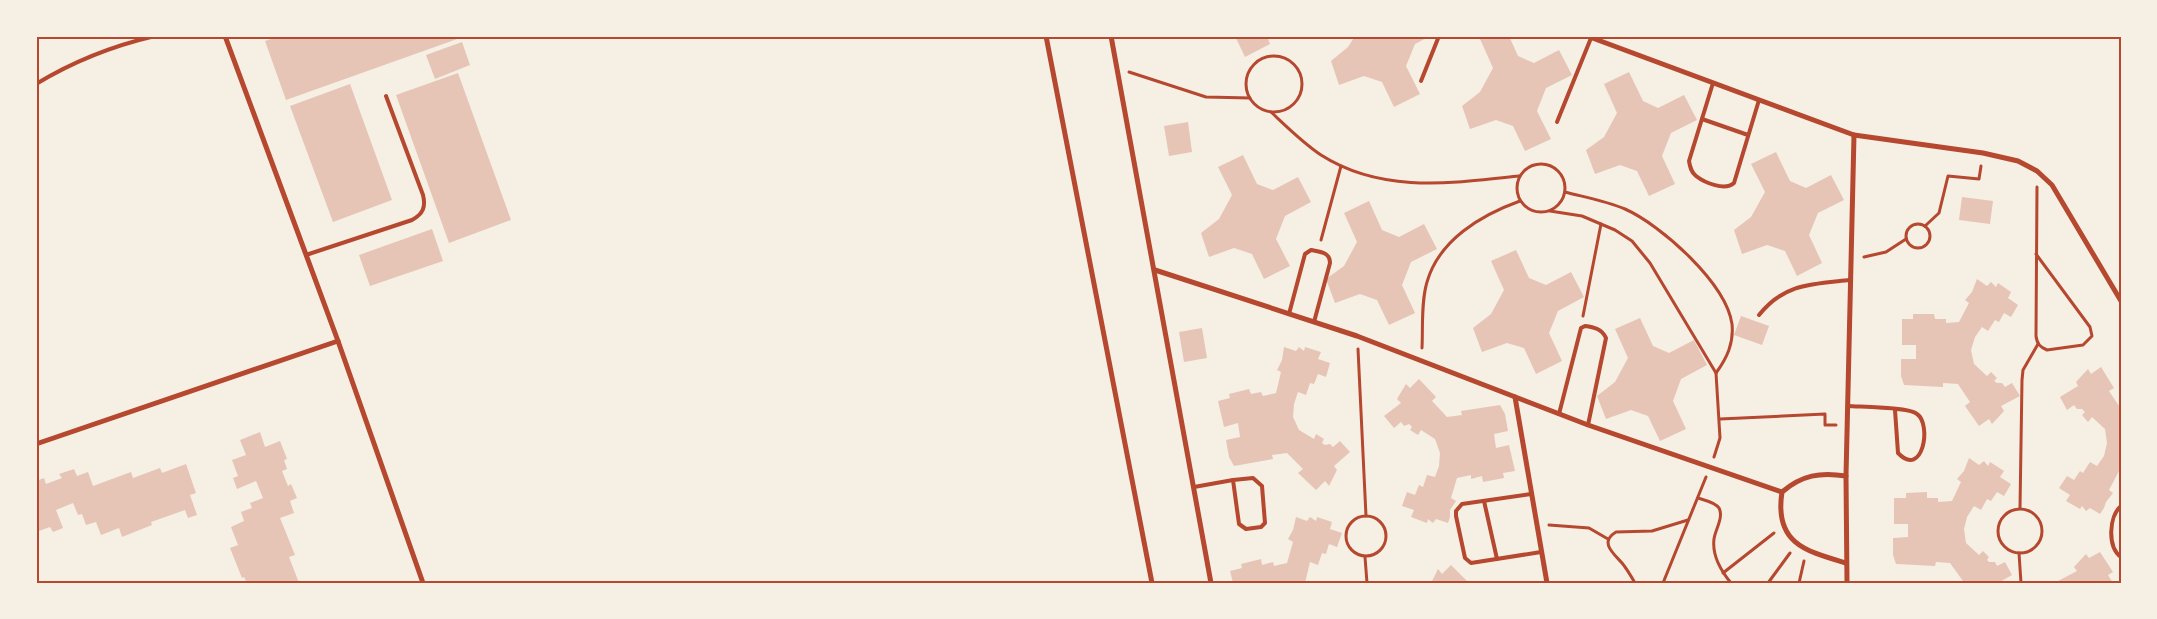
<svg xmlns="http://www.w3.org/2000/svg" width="2157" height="619" viewBox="0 0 2157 619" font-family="'Varela Round',sans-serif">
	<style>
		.building { fill: #e6c5b7 }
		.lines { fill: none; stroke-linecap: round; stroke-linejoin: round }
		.path { stroke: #b5482f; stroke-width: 3 }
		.service { stroke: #b5482f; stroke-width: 4 }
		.minor { stroke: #b5482f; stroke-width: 5 }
		.neatline { fill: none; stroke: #b5482f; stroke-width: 2 }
	</style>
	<rect width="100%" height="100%" fill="#f6efe4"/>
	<!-- building -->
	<g class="building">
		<polygon points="280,36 460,36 460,38 286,100 265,41"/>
		<polygon points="1235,36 1267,36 1270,44 1245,57"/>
		<polygon points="1355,36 1430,36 1415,44 1406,66 1420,94 1394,107 1382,82 1364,76 1339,85 1331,61 1348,47"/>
		<polygon points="1485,36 1509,36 1518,56 1534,63 1559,50 1572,75 1546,88 1537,111 1551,139 1525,151 1513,126 1496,120 1470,129 1462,106 1480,92 1493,68 1480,39"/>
		<polygon points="462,42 470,65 435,79 426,55"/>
		<polygon points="1629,72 1643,101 1658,108 1684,95 1697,120 1671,133 1662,156 1675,184 1649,196 1637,171 1620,165 1595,174 1586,150 1604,137 1617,113 1604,84"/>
		<polygon points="458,73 511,220 449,243 396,95"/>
		<polygon points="350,84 392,200 333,222 290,106"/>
		<polygon points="1188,122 1192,152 1169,156 1164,126"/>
		<polygon points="1776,152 1790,181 1806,188 1831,175 1844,200 1818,213 1809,235 1822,263 1797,276 1785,251 1767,245 1742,254 1734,230 1751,217 1765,192 1751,164"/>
		<polygon points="1243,155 1257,184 1273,190 1298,177 1311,202 1285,216 1276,239 1290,266 1264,279 1252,254 1234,248 1209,257 1201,233 1219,219 1232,195 1218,167"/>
		<polygon points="1962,197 1993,201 1990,224 1959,220"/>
		<polygon points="1369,201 1382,230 1399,237 1424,224 1437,249 1411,262 1402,285 1415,313 1389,325 1377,300 1360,294 1335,303 1326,279 1344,266 1357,242 1344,213"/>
		<polygon points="432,229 443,261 370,286 359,255"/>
		<polygon points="1516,250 1529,278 1546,285 1571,272 1584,297 1558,311 1549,333 1562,361 1536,374 1524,348 1507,343 1482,352 1473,328 1491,314 1504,290 1491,261"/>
		<polygon points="1977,279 1987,286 1991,282 1996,287 1998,283 2011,292 2008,298 2018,305 2011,317 2004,313 1999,322 1995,320 1988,331 1982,327 1975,337 1971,350 1974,364 1987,376 1991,372 1997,378 1994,381 1997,383 2002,383 2005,387 2012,383 2020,396 2001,406 2004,411 1992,424 1989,419 1979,426 1965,406 1970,402 1958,384 1943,383 1943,387 1904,385 1901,376 1901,359 1916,359 1916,345 1902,345 1902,319 1913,319 1913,314 1934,314 1935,319 1946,319 1946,323 1959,322 1969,303 1965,300 1972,292"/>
		<polygon points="1741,316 1769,326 1762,345 1734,335"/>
		<polygon points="1640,318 1653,346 1669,353 1694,340 1707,365 1681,379 1673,401 1686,429 1660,441 1648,416 1631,410 1606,419 1597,396 1615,382 1628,358 1615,329"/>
		<polygon points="1202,328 1207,358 1184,362 1179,332"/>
		<polygon points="1284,347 1296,351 1299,347 1304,351 1305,347 1321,352 1318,359 1330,363 1326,377 1318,374 1314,384 1310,383 1306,395 1298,392 1294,404 1293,417 1299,430 1314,439 1316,434 1324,439 1322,443 1325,445 1330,444 1333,447 1340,441 1350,452 1334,466 1337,470 1329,486 1325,481 1316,490 1298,473 1303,469 1287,453 1272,455 1273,459 1234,466 1229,457 1226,440 1240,437 1238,423 1224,427 1218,401 1230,398 1229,394 1249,389 1251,394 1261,392 1263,396 1276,393 1281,372 1277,370 1282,360"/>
		<polygon points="2101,367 2114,388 2109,391 2121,409 2121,471 2119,471 2109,490 2113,493 2106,502 2104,508 2100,514 2090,508 2086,511 2082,506 2080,509 2066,501 2070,495 2059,488 2067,476 2074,480 2080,471 2083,473 2090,462 2097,466 2104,456 2107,443 2105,429 2092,417 2088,422 2082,415 2085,412 2082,409 2077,409 2074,405 2067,410 2060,397 2078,386 2076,382 2088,369 2091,374"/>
		<polygon points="1419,379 1436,397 1432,401 1447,417 1462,415 1461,411 1500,405 1505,414 1508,431 1494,434 1496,448 1509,445 1515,471 1503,473 1504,478 1483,482 1482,476 1471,479 1471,475 1457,478 1451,498 1456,501 1450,510 1450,517 1448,523 1436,519 1433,523 1428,519 1427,523 1411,517 1414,510 1402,506 1407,492 1415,495 1419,485 1423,487 1427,475 1435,477 1439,466 1440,453 1435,439 1421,430 1418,435 1410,430 1412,427 1409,424 1404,426 1401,422 1394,428 1384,416 1401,403 1397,399 1406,384 1410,388"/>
		<polygon points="260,432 265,447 280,441 287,459 284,460 287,469 282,471 288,486 291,484 297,498 290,501 294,513 280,518 295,555 289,557 299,583 247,583 244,577 242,578 230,548 238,545 231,527 244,521 241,512 252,508 250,503 263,498 256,481 237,489 233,478 238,476 232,460 246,455 240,440"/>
		<polygon points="1969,458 1979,465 1984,461 1988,466 1990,462 2004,471 2000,477 2011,484 2004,496 1997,492 1991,501 1987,499 1981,510 1974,506 1967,517 1964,529 1966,543 1979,555 1983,551 1989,557 1987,560 1989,562 1995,562 1997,566 2005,562 2012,575 1998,583 1961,583 1963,581 1950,563 1936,562 1935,566 1896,564 1893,555 1893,538 1908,537 1908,524 1894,524 1894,498 1906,498 1906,493 1927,492 1927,498 1938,498 1938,502 1952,501 1961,482 1957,479 1964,471"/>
		<polygon points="186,464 196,493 190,495 197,515 188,518 185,510 151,522 152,525 122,537 119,528 101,535 96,522 86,525 82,514 78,515 73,503 56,510 63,528 53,532 50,527 36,532 36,481 44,478 46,484 62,478 59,474 74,469 77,476 88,472 93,486 131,472 133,478 160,468 162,473"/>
		<polygon points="1296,517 1307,521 1310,517 1316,521 1317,517 1332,522 1330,529 1342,533 1337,547 1329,544 1326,554 1322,553 1318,565 1310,562 1305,583 1233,583 1230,571 1242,568 1241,564 1261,559 1262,565 1273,562 1274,566 1287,563 1293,542 1288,539 1293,530"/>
		<polygon points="2100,552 2113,572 2108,575 2113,583 2059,583 2058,581 2077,571 2074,567 2086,554 2089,558"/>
		<polygon points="1451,565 1469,583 1431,583 1438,569 1442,574"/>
	</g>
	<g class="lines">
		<!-- path -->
		<g class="path">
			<circle cx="1274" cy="84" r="28"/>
			<polyline points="1129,72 1206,97 1250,98"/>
			<path d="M1271 112C1287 127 1303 143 1321 155 1382 194 1452 183 1519 176"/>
			<circle cx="1541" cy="188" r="24"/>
			<path d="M1565 192C1584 197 1606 201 1625 209 1661 225 1726 283 1732 324 1734 343 1727 358 1716 373"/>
			<polyline points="1550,211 1582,216 1615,230 1632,241 1650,263 1716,373 1720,438 1714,457"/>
			<circle cx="1918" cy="236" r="12"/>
			<polyline points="1925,226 1939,213 1948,176 1979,179 1981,166"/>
			<polyline points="1321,240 1341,166"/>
			<path d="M2036 254 2090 327 2092 336 2083 345 2047 350C2040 347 2037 344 2036 336L2037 187"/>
			<polyline points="1864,257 1886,252 1906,239"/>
			<polyline points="1583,316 1601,224"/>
			<path d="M1422 348C1423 327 1421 302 1427 282 1439 240 1481 215 1520 201"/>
			<polyline points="1358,349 1366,516"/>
			<polyline points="1720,419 1825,414 1825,425 1836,425"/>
			<path d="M1698 498C1704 500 1715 502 1719 508 1724 517 1715 530 1714 539 1712 555 1721 571 1731 583"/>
			<polyline points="2020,508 2022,380 2023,370 2038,344"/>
			<circle cx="2020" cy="531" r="22"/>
			<circle cx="1366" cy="536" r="20"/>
			<polyline points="1549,525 1589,528 1608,539"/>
			<polyline points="2019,553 2021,583"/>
			<polyline points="1365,557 1367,583"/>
			<polyline points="1723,573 1774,533"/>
			<path d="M1635 583C1631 576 1627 569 1622 563 1613 553 1599 542 1616 532L1652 531 1688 520"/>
			<polyline points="1663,583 1706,477"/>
			<polyline points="1768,583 1790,553"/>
			<polyline points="1799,583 1804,561"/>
		</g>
		<!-- service -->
		<g class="service">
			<polyline points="1421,81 1439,36"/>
			<path d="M1713 83 1689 161C1690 167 1691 172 1696 176 1705 183 1725 191 1734 183L1759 100"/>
			<path d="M36 84C74 61 112 46 155 36"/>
			<polyline points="1702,119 1748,135"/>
			<polyline points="1557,122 1591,38"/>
			<path d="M306 255 412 220C423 214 426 207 423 195L386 96"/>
			<path d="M1289 314 1305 254 1311 250C1320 252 1330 252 1330 263L1314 322"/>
			<path d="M1759 315C1784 283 1813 284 1850 280"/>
			<path d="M1848 406C1861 407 1909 407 1917 414 1932 424 1923 479 1898 453L1895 410"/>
			<path d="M1559 414 1581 328 1585 326C1594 327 1602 329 1606 338L1588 425"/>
			<polygon points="1253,478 1262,486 1265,523 1261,527 1246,529 1239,524 1233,480"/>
			<polyline points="1194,487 1233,480"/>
			<polyline points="1531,494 1462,504 1456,511 1456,516 1465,558 1471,563 1541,552"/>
			<polyline points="1484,501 1497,559"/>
			<path d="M2121 506C2109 516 2107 547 2121 557"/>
		</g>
		<!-- minor -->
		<g class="minor">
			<polyline points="225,36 338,341 423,583"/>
			<polyline points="1046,36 1152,583"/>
			<polyline points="1111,36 1211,583"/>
			<polyline points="1587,36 1854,135 1983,153 2018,161 2037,171 2052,185 2121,301"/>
			<polyline points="1155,270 1357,336 1588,425 1782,492"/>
			<polyline points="1515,397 1547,583"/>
			<polyline points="36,444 338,341"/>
			<path d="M1846 476C1820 472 1802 475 1782 492 1774 543 1805 551 1846 563"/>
			<polyline points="1847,583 1846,476 1854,135"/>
		</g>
	</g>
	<!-- border -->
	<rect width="2157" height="619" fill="none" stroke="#f6efe4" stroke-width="75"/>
	<rect x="38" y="38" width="2082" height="544" class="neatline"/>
</svg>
